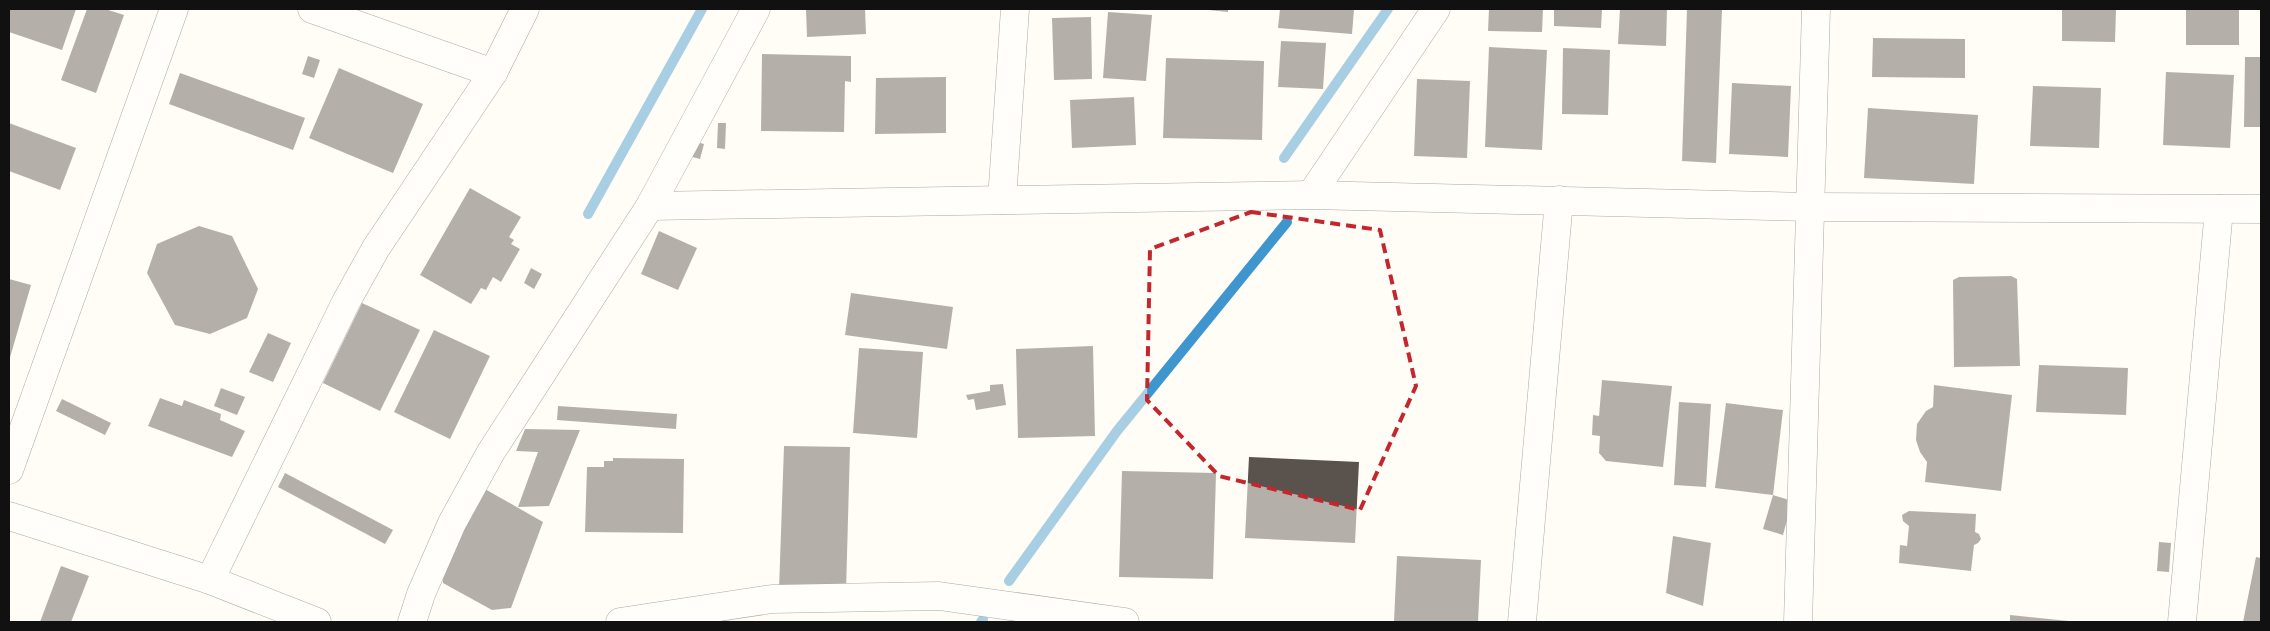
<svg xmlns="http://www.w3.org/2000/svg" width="2270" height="631" viewBox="0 0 2270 631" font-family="'PT Serif',serif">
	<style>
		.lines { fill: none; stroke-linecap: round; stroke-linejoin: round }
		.stream { stroke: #3f96cf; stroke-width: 10 }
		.building { fill: #5a524d }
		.minor-casing { stroke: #444; stroke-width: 29 }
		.minor { stroke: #fff; stroke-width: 28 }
		.marked { fill: none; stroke: #c4262e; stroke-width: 4; stroke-dasharray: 10 6; stroke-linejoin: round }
	</style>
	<rect width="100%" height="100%" fill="#fffdf5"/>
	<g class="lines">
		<!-- stream -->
		<g class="stream">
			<polyline points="1284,158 1388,9"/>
			<polyline points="588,214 702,9"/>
			<polyline points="1009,581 1117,431 1287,222"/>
			<polyline points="981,622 983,619"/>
		</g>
	</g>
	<!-- building -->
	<g class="building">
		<polygon points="9,9 76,9 62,50 9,32"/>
		<polygon points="87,9 105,9 124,15 96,93 61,80"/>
		<polygon points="806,9 865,9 866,34 807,37"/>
		<polygon points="1199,9 1228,9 1228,12"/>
		<polygon points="1280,9 1354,9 1352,34 1278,28"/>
		<polygon points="1489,9 1543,9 1542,32 1488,31"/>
		<polygon points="1554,9 1602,9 1601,28 1554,26"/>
		<polygon points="1620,9 1667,9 1666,46 1618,44"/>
		<polygon points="1687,9 1722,9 1716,163 1682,161"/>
		<polygon points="2062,9 2116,9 2115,42 2062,41"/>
		<rect x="2186" y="9" width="53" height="36"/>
		<polygon points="1108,12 1152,15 1146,81 1103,78"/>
		<polygon points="1091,17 1092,79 1054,80 1052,18"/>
		<polygon points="1873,38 1965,39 1965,78 1872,77"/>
		<polygon points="1281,41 1326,43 1323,89 1278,87"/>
		<polygon points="1489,47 1547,50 1542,150 1485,147"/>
		<polygon points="1563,48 1610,50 1608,115 1562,114"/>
		<polygon points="762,54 851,56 851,82 845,81 844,132 761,131"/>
		<polygon points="308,56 320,60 314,78 302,74"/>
		<polygon points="2245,57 2261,57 2261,127 2244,127"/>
		<polygon points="1166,58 1264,61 1262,140 1163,138"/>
		<polygon points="339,68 423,104 393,173 309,138"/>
		<polygon points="2166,72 2234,75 2230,148 2163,145"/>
		<polygon points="180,73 305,118 293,150 169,104"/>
		<polygon points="946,77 946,133 875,134 876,78"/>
		<polygon points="1417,79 1470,81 1467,158 1414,156"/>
		<polygon points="1732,83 1791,86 1788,157 1729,154"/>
		<polygon points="2033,86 2101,88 2099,148 2030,146"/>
		<polygon points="1134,97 1136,145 1072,148 1070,100"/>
		<polygon points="1868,108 1978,115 1974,184 1864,178"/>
		<polygon points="9,123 76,148 60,190 9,171"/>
		<polygon points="718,123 726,123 725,149 717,148"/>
		<polygon points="689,140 704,144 700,159 685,155"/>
		<polygon points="470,188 521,217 509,237 514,240 511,244 520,249 501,282 493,277 486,290 481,288 471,304 420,275"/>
		<polygon points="199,226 232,236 258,289 247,318 210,334 175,325 147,273 157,244"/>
		<polygon points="659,231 697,248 678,290 641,274"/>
		<polygon points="531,268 542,274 534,289 524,283"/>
		<polygon points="1959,277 2011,276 2017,279 2020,366 1954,367 1953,280"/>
		<polygon points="9,279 31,285 9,361"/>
		<polygon points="851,293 953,307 947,349 845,335"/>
		<polygon points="362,303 420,330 380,411 323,383"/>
		<polygon points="434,330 490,356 450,439 394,412"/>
		<polygon points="268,333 291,343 273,382 249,372"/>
		<polygon points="1093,346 1095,436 1018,438 1016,349"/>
		<polygon points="859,348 923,352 917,438 853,433"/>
		<polygon points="2039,365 2128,368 2126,415 2036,412"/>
		<polygon points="1602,380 1672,386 1663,467 1606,461 1599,453 1600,436 1592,435 1593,415 1599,416"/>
		<polygon points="1003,384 1006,405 976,410 974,399 968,400 966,395 990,391 990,385"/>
		<polygon points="1934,385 2012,395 2001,491 1925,482 1927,462 1920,452 1916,440 1917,424 1926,411 1933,407"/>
		<polygon points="221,388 245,397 237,415 214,406"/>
		<polygon points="160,398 182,406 184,400 221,414 220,420 245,431 232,457 148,426"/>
		<polygon points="62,399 111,423 105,435 56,411"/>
		<polygon points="1679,402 1711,404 1706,487 1674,485"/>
		<polygon points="1726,403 1783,410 1773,495 1715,488"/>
		<polygon points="558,406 677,414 676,429 557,420"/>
		<polygon points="525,429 580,430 549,506 518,507 538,452 516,451"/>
		<polygon points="784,446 850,447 846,591 779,590"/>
		<polygon points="1249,457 1359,462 1355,543 1245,538"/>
		<polygon points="613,458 684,459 683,533 585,532 587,467 604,467 604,461 613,461"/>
		<polygon points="1122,471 1216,473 1213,579 1119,577"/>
		<polygon points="285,473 393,530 385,544 278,487"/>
		<polygon points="485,489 543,522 511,608 492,610 443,583 442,562"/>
		<polygon points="1773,495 1792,501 1783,535 1763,529"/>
		<polygon points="1909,511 1976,514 1975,532 1979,534 1981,539 1978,543 1974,545 1971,571 1899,563 1900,545 1907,546 1909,526 1903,521 1902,515"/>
		<polygon points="1673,536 1711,543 1703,606 1666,593"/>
		<polygon points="2159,542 2171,543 2169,572 2157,571"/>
		<polygon points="1397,556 1481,560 1478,622 1394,622"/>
		<polygon points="2256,557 2261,558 2261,622 2243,622"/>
		<polygon points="61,566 89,576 71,622 40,622"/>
		<polygon points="2010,615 2069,621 2069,622 2010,622"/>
	</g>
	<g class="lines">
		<defs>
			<g id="minor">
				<polyline points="312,9 493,73"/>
				<polyline points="1311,195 1436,9"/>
				<polyline points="1002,200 1015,9"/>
				<polyline points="650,206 1311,195 1811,207 2261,209"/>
				<polyline points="9,470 174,9"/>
				<polyline points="9,516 210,580 317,622"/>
				<polyline points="210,580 346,302 376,248 493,73 525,9"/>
				<polyline points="412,622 421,594 452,523 491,452 650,206 756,9"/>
				<polyline points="620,622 772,599 939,596 1125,622"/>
				<polyline points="1522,622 1559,200"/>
				<polyline points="1798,622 1816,9"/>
				<polyline points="2182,622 2219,209"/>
			</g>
		</defs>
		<!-- minor casing -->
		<use href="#minor" class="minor-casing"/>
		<!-- minor -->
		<use href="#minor" class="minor"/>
	</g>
	<!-- marked area -->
	<path d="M0 0H2270V631H0ZM1251 212 1380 230 1416 386 1360 510 1219 476 1147 400 1150 249Z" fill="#fffdf5" fill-opacity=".55" fill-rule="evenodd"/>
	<path class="marked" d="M1251 212 1380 230 1416 386 1360 510 1219 476 1147 400 1150 249Z"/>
	<!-- border -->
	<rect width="2270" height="631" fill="none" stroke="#111111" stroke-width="20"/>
</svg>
